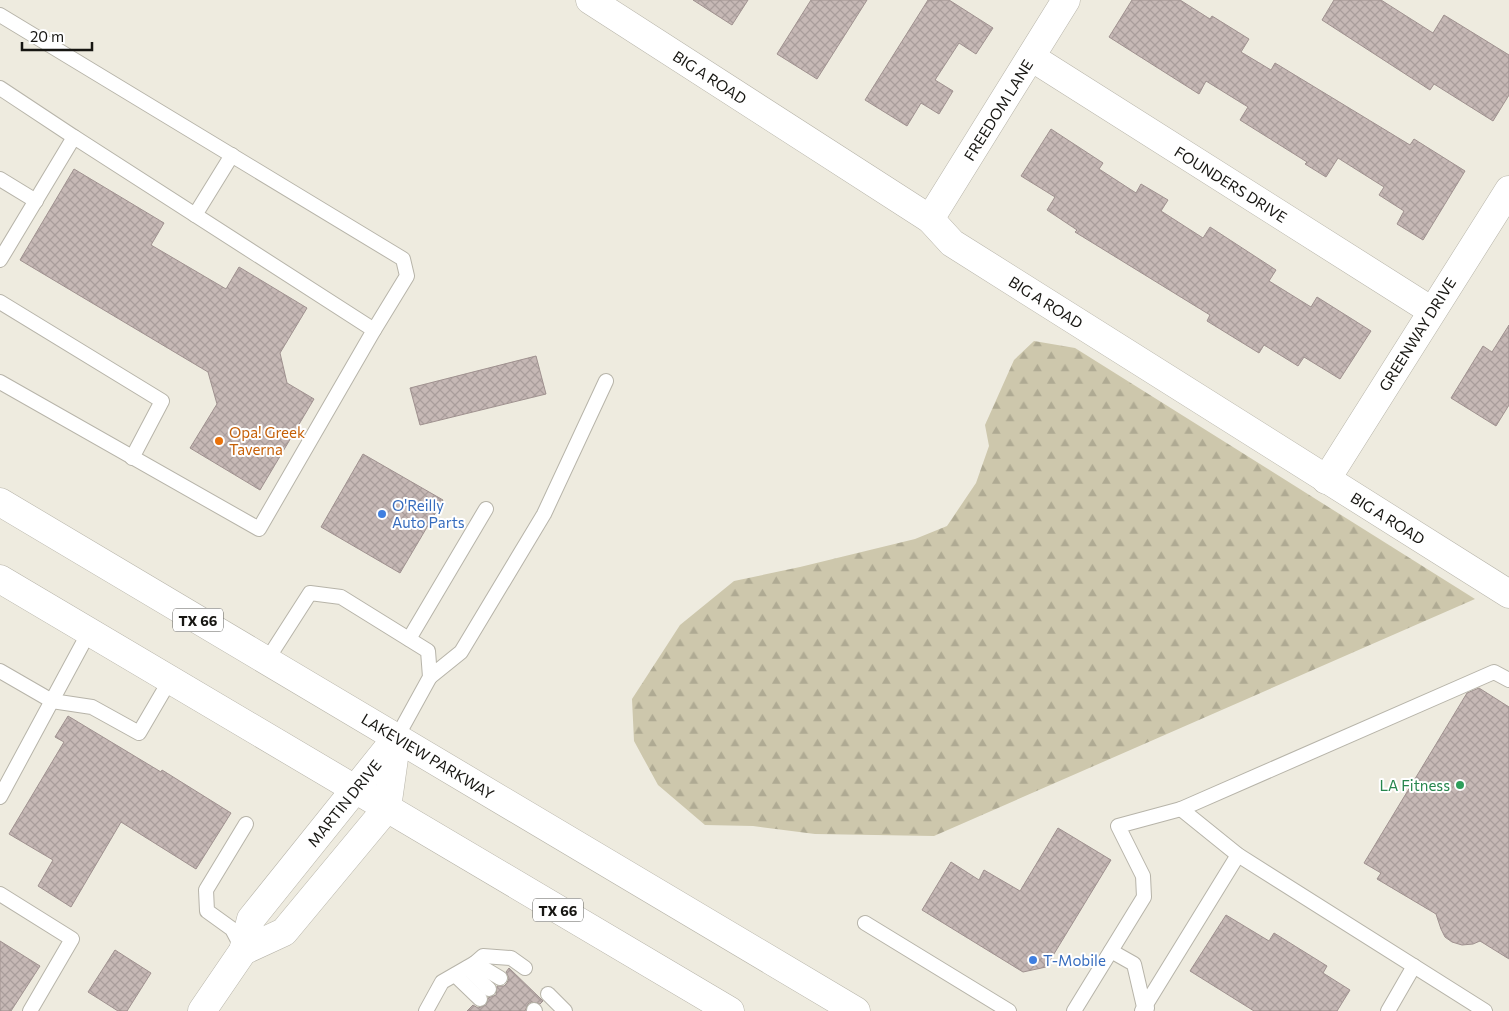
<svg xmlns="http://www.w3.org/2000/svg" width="1509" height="1011" viewBox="0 0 1509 1011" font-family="Commissioner,sans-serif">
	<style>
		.forest { fill: url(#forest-firs) }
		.building { fill: url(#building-cross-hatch); stroke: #9f918f }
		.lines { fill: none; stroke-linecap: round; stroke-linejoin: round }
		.lane-casing { stroke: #b7b4a9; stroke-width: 16 }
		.street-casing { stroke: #b7b4a9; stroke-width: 29 }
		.secondary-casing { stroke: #b7b4a9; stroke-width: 29 }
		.primary-casing { stroke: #b7b4a9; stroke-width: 29 }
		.lane { stroke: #fff; stroke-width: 14 }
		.street { stroke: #fff; stroke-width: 28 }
		.secondary { stroke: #fff; stroke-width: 28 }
		.primary { stroke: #fff; stroke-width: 28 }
		.food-dot { fill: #e8710a; stroke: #fff; stroke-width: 2 }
		.shop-dot { fill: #3f7fe0; stroke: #fff; stroke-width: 2 }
		.leisure-dot { fill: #2e9e5b; stroke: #fff; stroke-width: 2 }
		.labels { text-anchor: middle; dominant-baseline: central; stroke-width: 4; stroke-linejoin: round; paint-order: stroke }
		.shield { fill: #fff; stroke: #5d5c59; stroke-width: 1 }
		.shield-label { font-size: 14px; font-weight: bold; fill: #171612 }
		.street-label { font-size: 15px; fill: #171612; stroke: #fff }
		.food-label { font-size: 15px; fill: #c56008; stroke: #fff; text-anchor: start }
		.shop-label { font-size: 15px; fill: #366cbe; stroke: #fff; text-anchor: start }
		.leisure-label { font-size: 15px; fill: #27864d; stroke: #fff; text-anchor: end }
	</style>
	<defs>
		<pattern id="forest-firs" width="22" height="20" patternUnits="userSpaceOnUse" patternTransform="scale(1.25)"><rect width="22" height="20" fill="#cdc7ac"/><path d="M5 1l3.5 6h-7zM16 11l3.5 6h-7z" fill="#afaa93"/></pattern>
		<pattern id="building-cross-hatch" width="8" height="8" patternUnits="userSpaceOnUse" patternTransform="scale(1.25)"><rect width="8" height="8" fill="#c6b8b5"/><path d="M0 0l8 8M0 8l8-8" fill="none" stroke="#a99d9b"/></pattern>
	</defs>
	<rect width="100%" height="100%" fill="#eeebdf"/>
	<!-- forest -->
	<polygon class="forest" points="1034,341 1075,348 1475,599 934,836 815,834 753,826 705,825 658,785 634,741 632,699 680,625 734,581 800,567 915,539 947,526 976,483 989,446 985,425 1014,360"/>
	<!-- building -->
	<g class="building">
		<polygon points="693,0 748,0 732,25"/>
		<polygon points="811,0 867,0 817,79 777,54"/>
		<polygon points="928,0 949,0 993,28 976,54 959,43 935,80 953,91 939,114 921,103 907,126 865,100"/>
		<polygon points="1132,0 1180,0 1210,19 1212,16 1249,39 1241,52 1271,70 1275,63 1410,145 1414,139 1465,171 1423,240 1397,224 1404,211 1379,195 1384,187 1338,158 1326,177 1305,164 1307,162 1240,120 1248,107 1206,81 1199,94 1109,37"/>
		<polygon points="1334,0 1381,0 1433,33 1444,15 1509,55 1509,95 1493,121 1434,84 1430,90 1322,20"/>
		<polygon points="1051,129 1103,163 1099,169 1136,193 1141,184 1168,200 1161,211 1203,238 1210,227 1276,270 1269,281 1311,307 1317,297 1371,331 1340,379 1304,357 1298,366 1264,345 1259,353 1207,321 1210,315 1075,232 1077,230 1047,210 1055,197 1021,176"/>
		<polygon points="74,169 164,223 151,245 226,289 239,267 307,308 280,353 287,383 314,399 260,490 190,448 217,404 208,372 20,260"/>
		<polygon points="1509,325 1509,405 1496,426 1451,398 1483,346 1492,352"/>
		<polygon points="536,356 546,394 420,425 410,388"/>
		<polygon points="363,454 443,500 400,573 321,527"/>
		<polygon points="1479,688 1509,707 1509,959 1480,941 1473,944 1462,945 1452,942 1445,937 1441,929 1436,914 1377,879 1381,873 1364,863 1467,693"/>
		<polygon points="68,716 161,772 162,770 231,813 196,869 121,822 71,907 38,886 53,860 9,834 64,742 55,737"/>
		<polygon points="1058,828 1111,860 1046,967 1023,972 922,910 951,862 979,880 984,870 1020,891"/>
		<polygon points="1226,915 1269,941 1274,933 1327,966 1323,973 1350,990 1337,1011 1254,1011 1190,971"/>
		<polygon points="0,941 40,966 11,1011 0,1011"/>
		<polygon points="115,950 151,973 127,1011 118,1011 88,992"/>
		<polygon points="509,968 541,999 543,1001 540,1004 531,1002 528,1004 525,1011 467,1011 473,1005 478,1008 486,1005 488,998 496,995 497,986 504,986 507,983 509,978 506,972"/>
	</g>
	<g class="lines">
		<defs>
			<g id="lane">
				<polyline points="0,15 403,259 407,276 374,330"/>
				<polyline points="0,88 74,137"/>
				<polyline points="0,179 36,201"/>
				<polyline points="195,215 232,155"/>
				<polyline points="0,260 74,137 374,330 259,529 0,382"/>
				<polyline points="0,302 162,401 132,458"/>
				<polyline points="409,639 486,509"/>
				<polyline points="267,660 310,593 341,597 428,651 430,677 397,737"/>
				<polyline points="0,671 52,701 92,707 139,733 170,680"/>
				<polyline points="430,677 461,652 544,514 606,381"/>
				<polyline points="0,797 89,632"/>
				<polyline points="0,894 72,939 30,1011"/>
				<polyline points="865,923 1009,1011"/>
				<polyline points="242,948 232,929 207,911 206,890 246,824"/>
				<polyline points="1111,951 1134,964 1144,1007 1147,1008"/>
				<polyline points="475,963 483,956 511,958 525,968"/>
				<polyline points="467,968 489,989"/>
				<polyline points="455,975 480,999"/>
				<polyline points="548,994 565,1011"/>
				<polyline points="534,1010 535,1011"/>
				<polyline points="426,1011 442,982 475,963 500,978"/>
				<polyline points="1074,1011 1144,897 1143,876 1118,826 1181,809"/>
				<polyline points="1142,1011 1238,855"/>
				<polyline points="1388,1011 1414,966"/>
				<polyline points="1485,1011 1238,855 1181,809 1494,672 1509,680"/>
			</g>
			<g id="street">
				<polyline points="1031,57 1432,311"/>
				<polyline points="930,219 1066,0"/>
				<polyline points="1326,480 1509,190"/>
			</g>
			<g id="secondary">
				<polyline points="590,0 930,219 952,243 1509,594"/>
				<polyline points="243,951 284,932 387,808 397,737"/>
				<polyline points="202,1011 243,951 251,919 397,737"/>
			</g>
			<g id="primary">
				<polyline points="0,502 856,1011"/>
				<polyline points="0,579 730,1011"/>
			</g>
		</defs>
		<!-- lane casing -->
		<use href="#lane" class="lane-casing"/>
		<!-- street casing -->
		<use href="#street" class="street-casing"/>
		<!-- secondary casing -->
		<use href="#secondary" class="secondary-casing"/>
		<!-- primary casing -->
		<use href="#primary" class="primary-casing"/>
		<!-- lane -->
		<use href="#lane" class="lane"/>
		<!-- street -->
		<use href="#street" class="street"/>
		<!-- secondary -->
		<use href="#secondary" class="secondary"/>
		<!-- primary -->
		<use href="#primary" class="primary"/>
	</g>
	<!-- markers -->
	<circle class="food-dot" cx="219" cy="441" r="5"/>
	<g class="shop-dot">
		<circle cx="382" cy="514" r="5"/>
		<circle cx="1033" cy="960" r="5"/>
	</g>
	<circle class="leisure-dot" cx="1460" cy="785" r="5"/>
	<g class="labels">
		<!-- shield labels -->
		<g class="shield">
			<rect x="173" y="608.5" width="50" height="23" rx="4"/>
			<rect x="533" y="898.5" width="50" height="23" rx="4"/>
		</g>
		<g class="shield-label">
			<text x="198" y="620">TX 66</text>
			<text x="558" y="910">TX 66</text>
		</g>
		<!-- street labels -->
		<g class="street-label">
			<text transform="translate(710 77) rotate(33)">BIG A ROAD</text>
			<text transform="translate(998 110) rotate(-58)">FREEDOM LANE</text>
			<text transform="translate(1231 184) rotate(32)">FOUNDERS DRIVE</text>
			<text transform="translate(1046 302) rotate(32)">BIG A ROAD</text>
			<text transform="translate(1417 334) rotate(-58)">GREENWAY DRIVE</text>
			<text transform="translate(1388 518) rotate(32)">BIG A ROAD</text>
			<text transform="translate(428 756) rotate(31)">LAKEVIEW PARKWAY</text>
			<text transform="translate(344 803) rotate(-51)">MARTIN DRIVE</text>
		</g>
		<!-- food labels -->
		<g class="food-label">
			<text x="229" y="432">Opa! Greek<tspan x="229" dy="17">Taverna</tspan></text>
		</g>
		<!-- shop labels -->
		<g class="shop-label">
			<text x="392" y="505">O'Reilly<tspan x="392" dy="17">Auto Parts</tspan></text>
			<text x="1043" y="960">T-Mobile</text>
		</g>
		<!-- leisure labels -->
		<g class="leisure-label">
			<text x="1450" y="785">LA Fitness</text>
		</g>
	</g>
	<!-- scale -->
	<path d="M22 42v8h70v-8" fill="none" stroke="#171612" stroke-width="2.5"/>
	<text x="30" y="42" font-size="15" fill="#171612" stroke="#ffffff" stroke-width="4" paint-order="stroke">20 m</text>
</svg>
